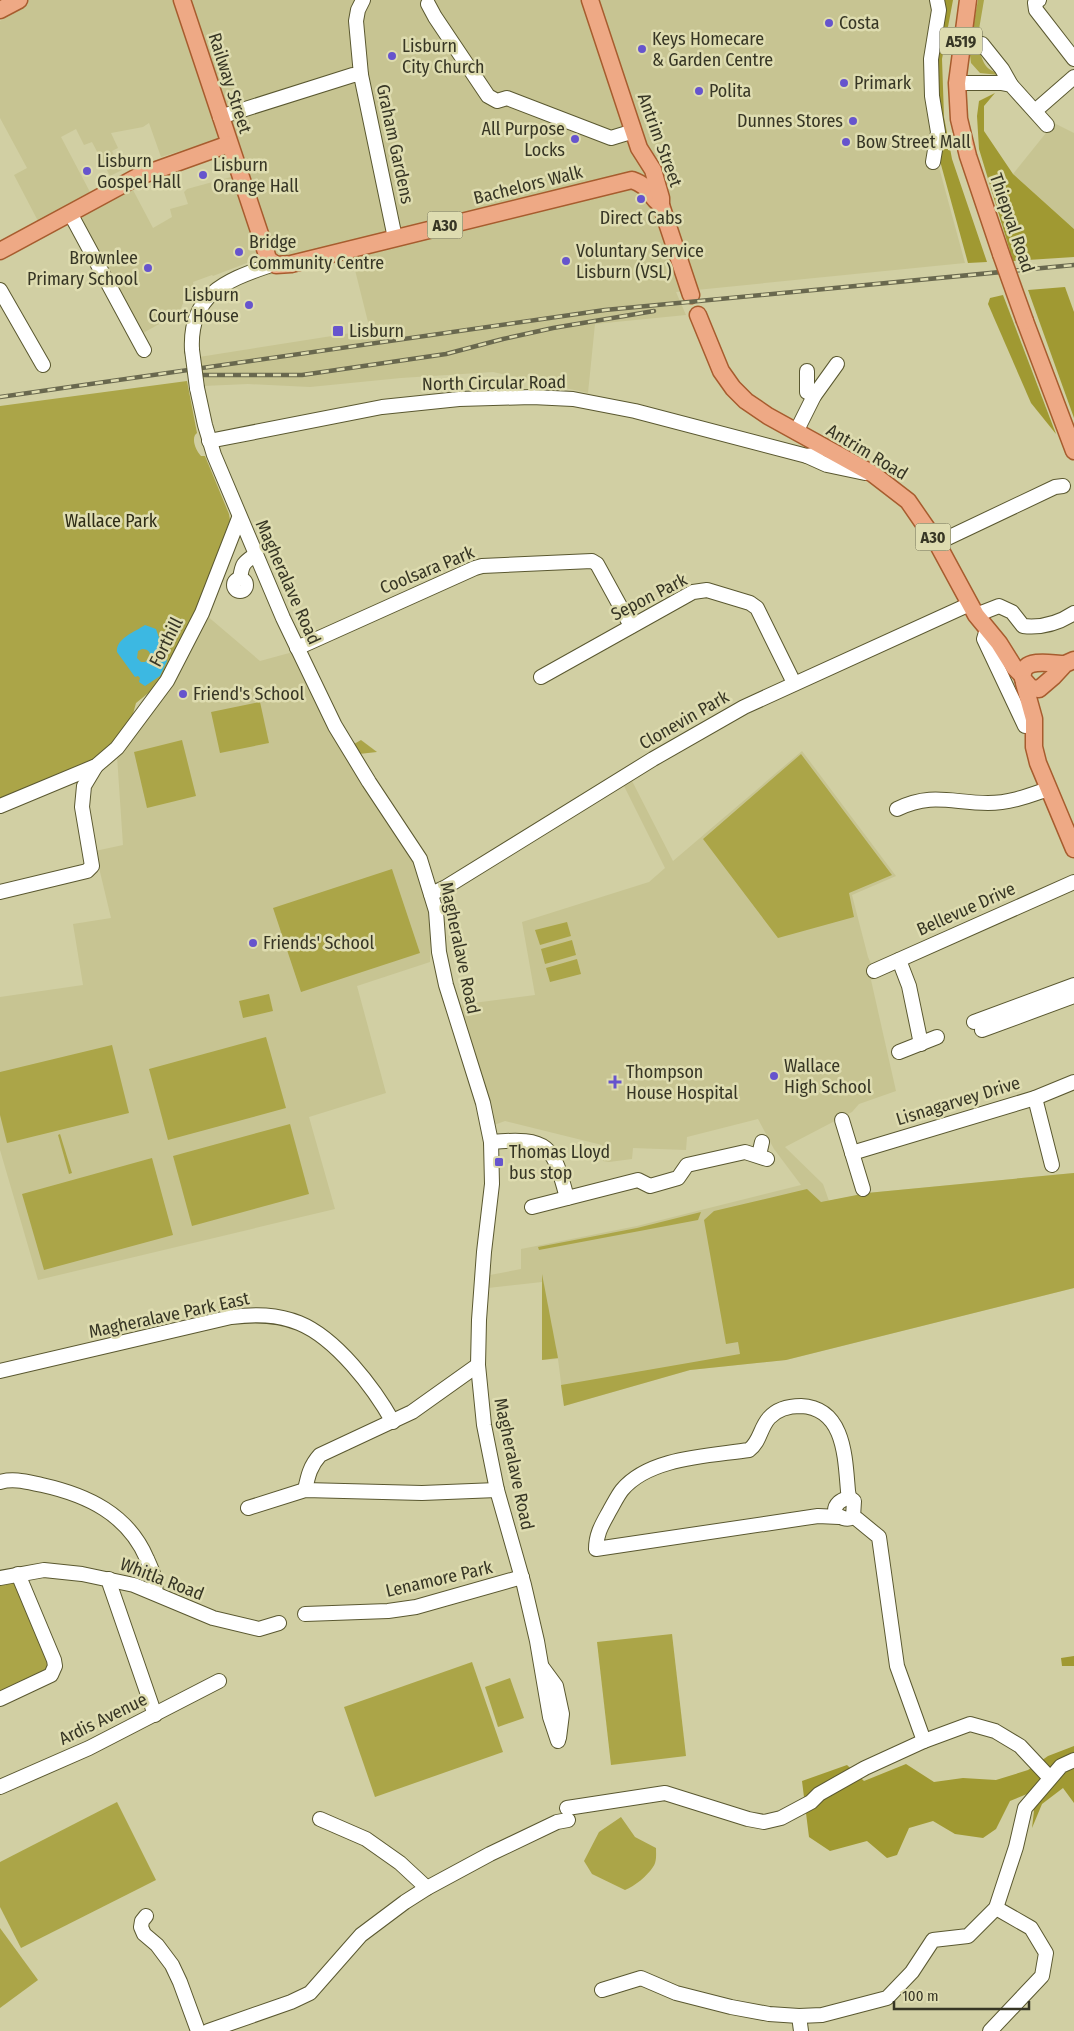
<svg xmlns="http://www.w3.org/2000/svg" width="1074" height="2031" viewBox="0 0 1074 2031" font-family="'Fira Sans Condensed',sans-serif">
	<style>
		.built { fill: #c7c492 }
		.green { fill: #aba548 }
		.forest { fill: #a09932 }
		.water { fill: #3cb8e2; fill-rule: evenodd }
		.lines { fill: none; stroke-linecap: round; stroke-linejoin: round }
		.minor-casing { stroke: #5a5830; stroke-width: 16 }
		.major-casing { stroke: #a75c2e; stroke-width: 19 }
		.minor { stroke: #fff; stroke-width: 14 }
		.major { stroke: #eea985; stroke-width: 16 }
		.rail-casing { stroke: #69684e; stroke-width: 4.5 }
		.rail { stroke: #dedcb0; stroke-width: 2.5; stroke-dasharray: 8; stroke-linecap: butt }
		.minor-bridge-casing { stroke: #5a5830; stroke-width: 16; stroke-linecap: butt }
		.major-bridge-casing { stroke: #a75c2e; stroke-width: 19; stroke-linecap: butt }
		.minor-bridge { stroke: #fff; stroke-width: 14 }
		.major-bridge { stroke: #eea985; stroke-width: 16 }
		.poi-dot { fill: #6654cd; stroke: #dedcb0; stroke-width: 2 }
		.labels { text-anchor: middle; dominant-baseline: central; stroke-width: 5; stroke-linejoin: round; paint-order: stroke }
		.shield { fill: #dedcb0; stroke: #69684f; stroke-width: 1 }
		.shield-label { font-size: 16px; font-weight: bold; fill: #373625 }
		.poi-label { font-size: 18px; fill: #373625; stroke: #dedcb0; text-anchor: start }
		.street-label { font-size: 18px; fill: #373625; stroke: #dedcb0 }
		.park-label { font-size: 18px; fill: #2e2c16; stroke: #dedcb0 }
	</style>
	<rect width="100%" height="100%" fill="#d1cfa3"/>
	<!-- built -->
	<g class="built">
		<polygon points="6,0 941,0 937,160 965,263 676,292 686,315 595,324 588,393 493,372 401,378 310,387 248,384 203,386 199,357 370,330 352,258 269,275 260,258 213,276 212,275 193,282 194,287 184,301 179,313 143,333 80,216 133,190 153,228 172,217 170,209 188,204 184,192 187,189 231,177 219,139 161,157 149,123 143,127 111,133 118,148 112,151 122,170 110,176 92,142 84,145 76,129 61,137 90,192 38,221 14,175 27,168 0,118 0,21 13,14"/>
		<polygon points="1054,123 1074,133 1074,229 1013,174"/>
		<polygon points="206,615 260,661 293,652 409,854 420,877 431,904 430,962 357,986 386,1093 309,1117 335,1209 38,1280 0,1150 0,997 83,985 73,924 111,918 95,851 123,845 117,756 171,683 197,639"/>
		<polygon points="802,751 896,876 852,895 868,957 877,977 871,980 896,1091 859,1104 852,1112 785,1147 823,1184 829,1201 867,1193 1074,1173 1074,1288 786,1360 690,1370 564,1406 558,1359 542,1360 542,1282 488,1288 490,1275 521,1269 521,1249 637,1226 801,1185 774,1149 758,1119 687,1137 686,1150 633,1148 632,1159 609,1162 603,1161 602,1145 505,1121 494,1125 493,1111 458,1005 535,995 522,922 649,882 665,868 622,782 630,777 673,861"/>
	</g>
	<!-- green -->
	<g class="green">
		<path d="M978 0H984L976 47C985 59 981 68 998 73L999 75 980 73 971 63 969 48Z"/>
		<path d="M187 381 197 433 195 435C192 441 196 451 201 456H205L229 514 230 520 189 629 157 686 136 703 130 725 95 765 0 801V406Z"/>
		<polygon points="260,702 269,743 220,753 211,712"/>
		<polygon points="182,740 196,796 147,808 134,752"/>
		<polygon points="361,740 377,752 359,754 354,744"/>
		<polygon points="801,754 892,875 849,893 854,917 778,938 703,839"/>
		<polygon points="392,869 420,953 301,992 273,908"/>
		<polygon points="567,922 571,936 540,945 535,930"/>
		<polygon points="572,940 576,955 545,964 541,949"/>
		<polygon points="577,959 581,974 550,982 546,968"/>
		<polygon points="269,994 273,1011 243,1018 239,1001"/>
		<polygon points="266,1037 286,1108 168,1140 149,1069"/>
		<polygon points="112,1045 129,1113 7,1143 0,1115 0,1072"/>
		<polygon points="290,1124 309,1194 192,1226 173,1156"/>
		<polygon points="60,1134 72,1173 69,1174 58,1135"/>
		<polygon points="152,1158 173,1235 44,1270 22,1194"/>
		<polygon points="1074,1173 1074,1288 786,1360 690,1370 564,1406 561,1385 740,1354 738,1342 726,1344 704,1220 714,1211 807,1189 821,1202 867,1193"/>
		<polygon points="701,1212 698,1220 539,1250 538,1247 637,1228"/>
		<polygon points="542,1274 558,1358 542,1360"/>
		<polygon points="14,1582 50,1662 45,1672 0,1693 0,1584"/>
		<polygon points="672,1634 686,1756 611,1765 597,1642"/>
		<polygon points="472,1662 503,1752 375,1797 344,1707"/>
		<polygon points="510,1678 524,1718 498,1727 485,1687"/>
		<polygon points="117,1802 156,1880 21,1948 0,1907 0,1862"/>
		<path d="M621 1817 635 1837 656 1848C656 1854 657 1862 653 1867 647 1876 635 1886 625 1890L592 1874 584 1861 599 1832Z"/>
		<polygon points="0,1928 38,1980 0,2008"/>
	</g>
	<!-- forest -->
	<g class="forest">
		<polygon points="943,0 953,0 942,59 944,117 952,159 987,262 968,263 940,161 937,57"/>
		<polygon points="995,93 984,106 984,131 1013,174 1074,229 1074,257 1013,261 979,149 977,116 979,101"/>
		<polygon points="1065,287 1074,312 1074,418 1028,290"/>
		<polygon points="1003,295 1056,434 1031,403 988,304 990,298"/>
		<polygon points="1074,1656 1074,1666 1062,1666 1061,1658"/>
		<polygon points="1074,1746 1074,1803 1063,1788 1042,1804 1032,1828 1034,1811 1027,1794 1010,1801 996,1829 983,1838 955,1834 933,1821 909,1828 897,1855 887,1858 867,1841 830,1851 809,1837 802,1781 847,1765 864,1781 906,1764 934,1782 963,1778 996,1780 1028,1770 1048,1756"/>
	</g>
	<!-- water -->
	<path class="water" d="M145 625 156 629 167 661 160 676 145 686 139 682 140 678 138 676 135 677 117 652C116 638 135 632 145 625ZM142 649C148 649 151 652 150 658L145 662H141L137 658 138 651Z"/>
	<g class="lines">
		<defs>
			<g id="minor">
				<polyline points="363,0 358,10 356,21 361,75 395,238"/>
				<polyline points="1039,0 1035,3 1036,10 1074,59"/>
				<polyline points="428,4 435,17 488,96 497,101 507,98 611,138 634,131"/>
				<polyline points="982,44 1002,69 1011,85"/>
				<polyline points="957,83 1001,83 1011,85 1047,125"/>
				<polyline points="1035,111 1074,77"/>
				<polyline points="220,117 353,75 361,75"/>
				<polyline points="933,162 938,132 932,96 931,59 939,10 937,0"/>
				<polyline points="70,213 144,350"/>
				<polyline points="0,290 43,365"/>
				<path d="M192 350C189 296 224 281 268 266L272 262"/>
				<polyline points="807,371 807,392 814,396"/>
				<polyline points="197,388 205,425 214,455 283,618 335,726 369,782 420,859 436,911 439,952 446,985 483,1103 491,1142 492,1184 484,1252 479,1320 478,1365 484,1425 497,1490 524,1585 537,1641 550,1717 558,1741"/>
				<polyline points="796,432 814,396 837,364"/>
				<polyline points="209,441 382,407 459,399 532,397 573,399 635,411 807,456 814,455 822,447"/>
				<polyline points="807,456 827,465 865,473"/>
				<polyline points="937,543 1055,487 1063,486"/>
				<circle cx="240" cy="585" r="6"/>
				<path d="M240 579C242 564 243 563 255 555"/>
				<path d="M976 615 999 606 1012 612 1023 626C1041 628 1059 623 1074 613"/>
				<polyline points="987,629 984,639 1025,726"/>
				<polyline points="297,648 475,568 482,566 592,561 597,564 631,626"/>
				<polyline points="541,677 693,592 707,590 750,603 757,608 794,683"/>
				<polyline points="0,806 96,766 117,748 167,681 202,613 239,518"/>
				<path d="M897 809C932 792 952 803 988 803 1010 803 1028 796 1048 789"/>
				<polyline points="0,892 87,871 92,866 82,807 84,786 96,766"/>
				<polyline points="431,894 446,887 653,759 744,707 970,604"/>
				<polyline points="899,960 909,986 921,1044"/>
				<polyline points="874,971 1074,882"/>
				<polyline points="974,1022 1074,985"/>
				<polyline points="982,1030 1074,996"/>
				<polyline points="899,1052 937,1037"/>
				<polyline points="1035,1098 1052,1165"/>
				<polyline points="842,1120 863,1189"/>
				<path d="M491 1142C549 1137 553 1145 567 1198"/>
				<polyline points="852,1153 1035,1098 1074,1082"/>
				<polyline points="759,1155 762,1142"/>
				<polyline points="532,1207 638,1180 650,1186 678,1178 687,1165 745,1152 767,1159"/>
				<path d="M0 1371 231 1317C255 1314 277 1314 299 1323 336 1338 374 1388 393 1422"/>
				<path d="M0 1482C14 1478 27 1482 42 1485 87 1495 128 1514 147 1559 152 1570 157 1581 155 1592"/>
				<path d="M305 1490C308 1476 310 1466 320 1455L412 1412 478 1365"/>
				<polyline points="248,1508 305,1490 422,1493 497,1490"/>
				<path d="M839 1517 818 1516 596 1549C596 1533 603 1523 610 1510 614 1503 618 1495 622 1490 649 1457 710 1456 749 1450 760 1442 760 1428 769 1418 777 1409 789 1406 801 1406 845 1408 845 1458 848 1491L849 1497 854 1501 853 1517C847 1521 839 1517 835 1513 834 1503 842 1500 849 1497"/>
				<polyline points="853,1517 857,1519 879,1537 897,1666 924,1741"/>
				<polyline points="0,1578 44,1570 82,1574 134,1585 213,1618 259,1629 279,1623"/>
				<polyline points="109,1579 110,1585 155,1715"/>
				<polyline points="305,1614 388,1611 416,1607 522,1577"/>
				<polyline points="542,1667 556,1686 562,1714 559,1738"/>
				<polyline points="0,1699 51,1675 55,1666 54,1660 18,1574"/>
				<polyline points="0,1787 89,1748 219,1681"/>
				<polyline points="567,1808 665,1793 748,1819 764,1822 781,1818 811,1802 819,1794 865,1768 924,1741 970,1724 995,1731 1020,1746 1050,1778"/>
				<polyline points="320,1819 366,1839 400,1863 427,1888"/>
				<polyline points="146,1916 142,1921 141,1927 144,1934 157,1945 172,1965 180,1982 198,2031"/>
				<polyline points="602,1990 641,1978 676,1993 731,2007 769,2014 799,2016 822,2015 887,1998 912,1972 933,1940 968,1936 996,1908 1016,1847 1025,1808 1061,1766 1074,1760"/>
				<polyline points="799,2016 801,2031"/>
				<polyline points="208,2031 291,2002 310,1993 361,1935 405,1902 427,1888 490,1854 557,1822 568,1820"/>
				<polyline points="990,2031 1042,1976 1046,1953 1031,1928 996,1908"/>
			</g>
			<g id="major">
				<path d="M182 0 266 252 268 259 276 265 291 264 632 180C651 187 647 194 661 205"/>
				<polyline points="590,0 639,148 653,170 661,198 661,205 691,295"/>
				<polyline points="968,0 957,83 959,119 968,156 1001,254"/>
				<polyline points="0,10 19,0"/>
				<polyline points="0,251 137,177 229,144"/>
				<polyline points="698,315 721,371 733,388 746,401 768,416 873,474 908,501 937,543 976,615 999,643 1014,667 1022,675"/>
				<polyline points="1025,321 1074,451"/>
				<path d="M1065 664C1050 664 1020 656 1023 679L1031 688 1039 689 1053 677 1065 664 1074 660"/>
				<polyline points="1024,683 1034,719 1034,747 1038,763 1074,849"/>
			</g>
		</defs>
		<!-- minor casing -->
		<use href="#minor" class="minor-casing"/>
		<!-- major casing -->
		<use href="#major" class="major-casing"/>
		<!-- minor -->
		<use href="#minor" class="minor"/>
		<!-- major -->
		<use href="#major" class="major"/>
		<defs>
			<g id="rail">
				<polyline points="193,375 302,375 446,354 503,339 553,328 654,311"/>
				<polyline points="0,397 605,310 1074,265"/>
			</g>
		</defs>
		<!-- rail casing -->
		<use href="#rail" class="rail-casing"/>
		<!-- rail -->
		<use href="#rail" class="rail"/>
		<defs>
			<polyline id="minor-bridge" points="192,350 197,388"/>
			<polyline id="major-bridge" points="1001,254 1025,321"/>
		</defs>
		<!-- minor-bridge casing -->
		<use href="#minor-bridge" class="minor-bridge-casing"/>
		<!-- major-bridge casing -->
		<use href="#major-bridge" class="major-bridge-casing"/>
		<!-- minor-bridge -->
		<use href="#minor-bridge" class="minor-bridge"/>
		<!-- major-bridge -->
		<use href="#major-bridge" class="major-bridge"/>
	</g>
	<!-- markers -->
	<g class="poi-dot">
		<circle cx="829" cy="23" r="5"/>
		<circle cx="642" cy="49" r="5"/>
		<circle cx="392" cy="56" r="5"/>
		<circle cx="844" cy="83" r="5"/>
		<circle cx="699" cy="91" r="5"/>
		<circle cx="853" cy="121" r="5"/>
		<circle cx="575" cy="139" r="5"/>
		<circle cx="846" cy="142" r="5"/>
		<circle cx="87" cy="171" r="5"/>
		<circle cx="203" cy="175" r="5"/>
		<circle cx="641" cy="199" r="5"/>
		<circle cx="239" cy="252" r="5"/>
		<circle cx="566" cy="261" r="5"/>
		<circle cx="148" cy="268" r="5"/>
		<circle cx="249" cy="305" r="5"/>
		<rect x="332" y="325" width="12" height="12" rx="2.5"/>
		<circle cx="183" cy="694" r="5"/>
		<circle cx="253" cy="943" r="5"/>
		<circle cx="774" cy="1076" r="5"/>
		<path d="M612.5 1074.5h5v5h5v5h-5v5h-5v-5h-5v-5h5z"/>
		<rect x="494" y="1157" width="10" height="10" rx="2.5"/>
	</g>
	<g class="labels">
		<!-- shield labels -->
		<g class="shield">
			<rect x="940" y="27.5" width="42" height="27" rx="4"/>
			<rect x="427.5" y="211.5" width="35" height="27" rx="4"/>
			<rect x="915.5" y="523.5" width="35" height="27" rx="4"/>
		</g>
		<g class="shield-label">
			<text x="961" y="41">A519</text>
			<text x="445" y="225">A30</text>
			<text x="933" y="537">A30</text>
		</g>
		<!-- poi labels -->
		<g class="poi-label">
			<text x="839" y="23">Costa</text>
			<text x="652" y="39">Keys Homecare<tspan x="652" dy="21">&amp; Garden Centre</tspan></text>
			<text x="402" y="46">Lisburn<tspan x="402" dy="21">City Church</tspan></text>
			<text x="854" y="83">Primark</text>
			<text x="709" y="91">Polita</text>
			<text x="843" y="121" text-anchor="end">Dunnes Stores</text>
			<text x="565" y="129" text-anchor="end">All Purpose<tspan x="565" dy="21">Locks</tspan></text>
			<text x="856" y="142">Bow Street Mall</text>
			<text x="97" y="161">Lisburn<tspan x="97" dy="21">Gospel Hall</tspan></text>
			<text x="213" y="165">Lisburn<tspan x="213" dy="21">Orange Hall</tspan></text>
			<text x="641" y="218" text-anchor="middle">Direct Cabs</text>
			<text x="249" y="242">Bridge<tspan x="249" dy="21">Community Centre</tspan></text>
			<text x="576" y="251">Voluntary Service<tspan x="576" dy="21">Lisburn (VSL)</tspan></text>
			<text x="138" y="258" text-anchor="end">Brownlee<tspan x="138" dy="21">Primary School</tspan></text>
			<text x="239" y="295" text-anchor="end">Lisburn<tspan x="239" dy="21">Court House</tspan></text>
			<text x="349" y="331">Lisburn</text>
			<text x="193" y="694">Friend's School</text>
			<text x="263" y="943">Friends' School</text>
			<text x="784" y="1066">Wallace<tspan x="784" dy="21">High School</tspan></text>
			<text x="626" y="1072">Thompson<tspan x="626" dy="21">House Hospital</tspan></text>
			<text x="509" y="1152">Thomas Lloyd<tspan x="509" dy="21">bus stop</tspan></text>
		</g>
		<!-- street labels -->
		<g class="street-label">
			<text transform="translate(230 83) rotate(72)">Railway Street</text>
			<text transform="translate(660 140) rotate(70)">Antrim Street</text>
			<text transform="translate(395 144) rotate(78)">Graham Gardens</text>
			<text transform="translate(528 185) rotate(-14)">Bachelors Walk</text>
			<text transform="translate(1012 223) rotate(71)">Thiepval Road</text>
			<text transform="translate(494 383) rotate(-1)">North Circular Road</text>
			<text transform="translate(867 452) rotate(31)">Antrim Road</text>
			<text transform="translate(427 570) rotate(-22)">Coolsara Park</text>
			<text transform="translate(288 582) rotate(66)">Magheralave Road</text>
			<text transform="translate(649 597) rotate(-27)">Sepon Park</text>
			<text transform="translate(166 642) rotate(-63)">Forthill</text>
			<text transform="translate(684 720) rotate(-30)">Clonevin Park</text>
			<text transform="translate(966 909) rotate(-24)">Bellevue Drive</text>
			<text transform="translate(460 948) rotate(78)">Magheralave Road</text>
			<text transform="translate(958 1101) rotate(-17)">Lisnagarvey Drive</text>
			<text transform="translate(169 1315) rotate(-12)">Magheralave Park East</text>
			<text transform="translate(514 1464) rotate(78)">Magheralave Road</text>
			<text transform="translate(162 1579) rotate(21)">Whitla Road</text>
			<text transform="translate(439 1579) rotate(-13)">Lenamore Park</text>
			<text transform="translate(103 1719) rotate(-26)">Ardis Avenue</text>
		</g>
		<!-- park labels -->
		<g class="park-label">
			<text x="111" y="521">Wallace Park</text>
		</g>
	</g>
	<!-- scale -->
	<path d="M894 2001v8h135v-8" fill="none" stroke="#373625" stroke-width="2.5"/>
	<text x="902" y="2001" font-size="15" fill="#373625" stroke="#dedcb0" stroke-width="4" paint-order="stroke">100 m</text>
</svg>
